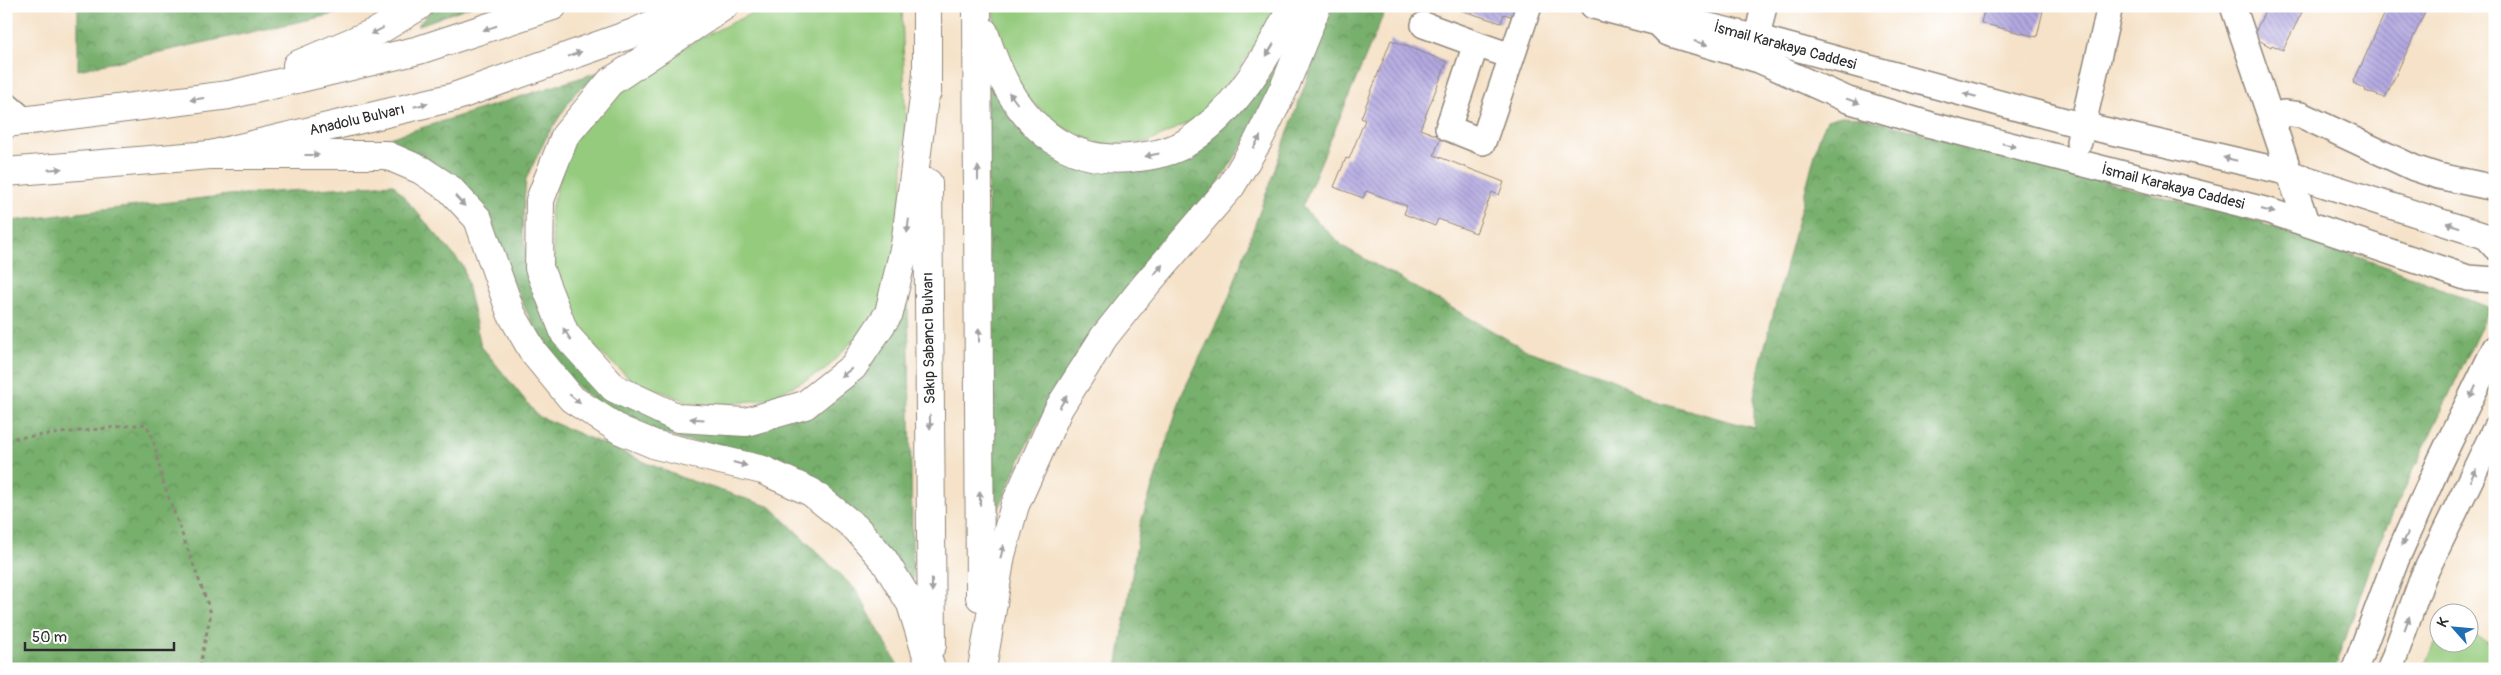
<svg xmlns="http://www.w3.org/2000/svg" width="2501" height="675" viewBox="0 0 2501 675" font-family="Pangolin,sans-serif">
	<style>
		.green { fill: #94cb7d; stroke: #607b54 }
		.forest { fill: url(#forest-crowns); stroke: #516d4c }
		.building { fill: url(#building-back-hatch) }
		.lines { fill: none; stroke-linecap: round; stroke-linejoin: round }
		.minor-casing { stroke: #90867a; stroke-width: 28 }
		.major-casing { stroke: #90867a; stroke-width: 30 }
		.path { stroke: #90867a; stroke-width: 3; stroke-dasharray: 4 4; stroke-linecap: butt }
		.minor { stroke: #fff; stroke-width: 25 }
		.major { stroke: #fff; stroke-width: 28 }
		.oneway { fill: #a0a0a0 }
		.labels { text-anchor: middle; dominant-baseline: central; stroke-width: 5; stroke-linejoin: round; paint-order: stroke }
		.street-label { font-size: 15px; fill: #2b2b2b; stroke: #fff }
	</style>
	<defs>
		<pattern id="forest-crowns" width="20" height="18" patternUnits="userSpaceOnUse" patternTransform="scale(1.25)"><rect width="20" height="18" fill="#77af6c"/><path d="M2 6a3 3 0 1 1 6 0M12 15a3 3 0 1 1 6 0" fill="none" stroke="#628f59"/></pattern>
		<pattern id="building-back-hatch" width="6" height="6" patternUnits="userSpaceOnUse" patternTransform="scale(1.25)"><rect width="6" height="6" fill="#b3a9e1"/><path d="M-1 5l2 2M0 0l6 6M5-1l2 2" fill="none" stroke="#928ab7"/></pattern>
	</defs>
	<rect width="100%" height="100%" fill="#fff"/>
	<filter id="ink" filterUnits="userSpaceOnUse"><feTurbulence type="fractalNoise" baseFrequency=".02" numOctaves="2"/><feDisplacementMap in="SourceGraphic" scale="10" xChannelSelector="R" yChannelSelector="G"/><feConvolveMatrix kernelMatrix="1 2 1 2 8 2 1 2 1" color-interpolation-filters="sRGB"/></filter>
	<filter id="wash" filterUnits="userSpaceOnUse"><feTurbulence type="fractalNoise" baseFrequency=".0096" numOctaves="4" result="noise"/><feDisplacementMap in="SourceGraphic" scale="20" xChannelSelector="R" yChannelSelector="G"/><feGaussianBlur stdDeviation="1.12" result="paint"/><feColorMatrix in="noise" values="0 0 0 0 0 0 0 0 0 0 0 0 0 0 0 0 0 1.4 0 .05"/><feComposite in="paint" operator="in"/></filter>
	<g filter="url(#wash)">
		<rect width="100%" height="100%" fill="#f5e2c8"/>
		<!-- green -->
		<g class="green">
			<polygon points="766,6 902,6 905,108 901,231 880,312 825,370 768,399 703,407 633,381 580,335 555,267 550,212 570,145 620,83 709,34"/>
			<polygon points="994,6 1279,6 1275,18 1206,114 1149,142 1102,145 1058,125 1022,93 995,24"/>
			<polygon points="2469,633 2495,645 2495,669 2423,669 2438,638 2438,642 2468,642"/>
		</g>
		<!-- forest -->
		<g class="forest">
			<polygon points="78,6 371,6 78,70"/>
			<polygon points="436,6 471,6 417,26"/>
			<polygon points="1305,6 1258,122 1209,197 1142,269 1085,340 1028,442 990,529 987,80 1000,101 1028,136 1057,158 1107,169 1239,111 1284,52"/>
			<polygon points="1333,6 1387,6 1302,207 1344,247 1528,351 1611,378 1644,398 1754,428 1754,398 1760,365 1819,138 1827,120 1841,116 1861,117 2258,222 2390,268 2490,308 2377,547 2335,669 1117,669 1140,525 1182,394 1228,300"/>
			<polygon points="602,71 575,93 547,136 526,179 522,231 534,286 619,396 761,425 886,341 908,296 913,584 792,470 749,452 711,443 683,441 608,413 574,384 546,351 494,245 482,213 370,144"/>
			<polygon points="393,184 463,266 481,346 538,416 680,477 771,507 856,590 900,669 6,669 6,302 11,221 229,195"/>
		</g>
		<g id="blocks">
			<!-- building -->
			<g class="building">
				<polygon points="1520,6 1517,18 1504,14 1501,23 1451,7"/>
				<polygon points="1985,6 2044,6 2037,37 1981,23"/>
				<polygon points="2267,6 2305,6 2283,50 2272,45 2271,47 2253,37"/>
				<polygon points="2388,6 2428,6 2385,98 2365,91 2366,89 2355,84 2354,81"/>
				<polygon points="1391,40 1447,62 1420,129 1441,137 1434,155 1504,182 1499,195 1492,192 1476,233 1438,219 1435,226 1404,214 1407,206 1366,191 1363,198 1334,187 1346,158 1349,159 1365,120 1361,118"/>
			</g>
		</g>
	</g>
	<g filter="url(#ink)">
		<use href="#blocks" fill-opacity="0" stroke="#90867a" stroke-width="1"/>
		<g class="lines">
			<defs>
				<g id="minor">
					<polyline points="1593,6 1658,23"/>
					<polyline points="2233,6 2306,222"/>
					<polyline points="1658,23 1668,33 1759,60 1848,100 1931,125 2269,211 2468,278 2495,280"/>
					<polyline points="1658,23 1672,17 1770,41 2069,122 2282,171 2485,236 2495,247"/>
					<polyline points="1424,25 1476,44"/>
					<polyline points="1757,38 1764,6"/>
					<polyline points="1511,56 1476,44 1448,128 1483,142 1529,6"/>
					<polyline points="6,105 26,122"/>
					<polyline points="2271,117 2284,113 2301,115 2414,168 2438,176 2495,188"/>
					<polyline points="2079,142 2110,6"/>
					<polyline points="2355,669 2396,560 2440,461 2495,348"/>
					<polyline points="2390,669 2423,577 2495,429"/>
				</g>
				<g id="major">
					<polyline points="724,6 610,82 565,136 540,200 539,268 565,334 614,388 678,418 746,422 805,405 853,367 889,313 905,245 927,74"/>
					<polyline points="977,6 980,597"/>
					<path d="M984 32C1007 105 1052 170 1139 157 1156 155 1175 151 1189 141 1235 111 1269 55 1292 6"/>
					<polyline points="297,65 378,31 419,6"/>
					<polyline points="927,92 927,6"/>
					<polyline points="6,123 229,95 419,50 553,6"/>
					<polyline points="210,155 386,155 421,170 450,189 478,219 511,313 534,353 572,399 620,430 656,445 763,470 811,492 856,528 884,560 911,604 931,669"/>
					<polyline points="6,172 210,155 454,97 634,33 692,6"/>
					<polyline points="928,183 932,645"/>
					<polyline points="982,669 1001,555 1015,505 1059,408 1104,337 1144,287 1231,186 1258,141 1284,88 1317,6"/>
				</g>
			</defs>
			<!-- minor casing -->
			<use href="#minor" class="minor-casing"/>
			<!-- major casing -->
			<use href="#major" class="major-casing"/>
			<!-- path -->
			<polyline class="path" points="6,439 146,424 153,439 163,482 211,613 199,669"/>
			<!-- minor -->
			<use href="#minor" class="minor"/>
			<!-- major -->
			<use href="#major" class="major"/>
		</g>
		<!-- one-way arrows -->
		<defs><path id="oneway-solid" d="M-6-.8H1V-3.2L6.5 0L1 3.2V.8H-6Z" transform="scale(1.25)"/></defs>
		<g class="oneway">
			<use href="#oneway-solid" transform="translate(490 28) rotate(162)"/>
			<use href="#oneway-solid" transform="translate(377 31) rotate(154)"/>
			<use href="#oneway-solid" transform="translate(1701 43) rotate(16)"/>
			<use href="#oneway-solid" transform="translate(1270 50) rotate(121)"/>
			<use href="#oneway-solid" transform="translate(575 54) rotate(-20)"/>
			<use href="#oneway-solid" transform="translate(1970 95) rotate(-165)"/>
			<use href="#oneway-solid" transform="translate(1013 98) rotate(-127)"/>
			<use href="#oneway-solid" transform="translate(197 99) rotate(172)"/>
			<use href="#oneway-solid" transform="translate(1853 101) rotate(19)"/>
			<use href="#oneway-solid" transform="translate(421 105) rotate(-13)"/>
			<use href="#oneway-solid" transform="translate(1257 142) rotate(-61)"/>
			<use href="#oneway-solid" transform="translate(2009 145) rotate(14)"/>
			<use href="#oneway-solid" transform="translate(312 155)"/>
			<use href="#oneway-solid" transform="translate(1152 155) rotate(168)"/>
			<use href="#oneway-solid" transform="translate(2230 159) rotate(-167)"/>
			<use href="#oneway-solid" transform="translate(55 169) rotate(-5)"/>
			<use href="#oneway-solid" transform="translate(978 173) rotate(-90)"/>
			<use href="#oneway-solid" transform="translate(460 201) rotate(47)"/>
			<use href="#oneway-solid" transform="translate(2268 211) rotate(15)"/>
			<use href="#oneway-solid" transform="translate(2453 225) rotate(-162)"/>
			<use href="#oneway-solid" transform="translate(908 226) rotate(97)"/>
			<use href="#oneway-solid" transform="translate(1158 270) rotate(-49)"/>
			<use href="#oneway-solid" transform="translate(567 334) rotate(-123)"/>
			<use href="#oneway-solid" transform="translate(979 335) rotate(-90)"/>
			<use href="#oneway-solid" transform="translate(846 373) rotate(142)"/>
			<use href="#oneway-solid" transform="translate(2473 392) rotate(116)"/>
			<use href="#oneway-solid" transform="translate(575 399) rotate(40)"/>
			<use href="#oneway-solid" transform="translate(1063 402) rotate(-58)"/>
			<use href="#oneway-solid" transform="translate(697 419) rotate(-177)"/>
			<use href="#oneway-solid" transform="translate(930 422) rotate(89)"/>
			<use href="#oneway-solid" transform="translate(740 464) rotate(15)"/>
			<use href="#oneway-solid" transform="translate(2473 475) rotate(-64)"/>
			<use href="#oneway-solid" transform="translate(980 498) rotate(-90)"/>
			<use href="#oneway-solid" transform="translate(2405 539) rotate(114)"/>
			<use href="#oneway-solid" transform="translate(1002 552) rotate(-76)"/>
			<use href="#oneway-solid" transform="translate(932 585) rotate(89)"/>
			<use href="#oneway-solid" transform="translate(2407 623) rotate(-70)"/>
		</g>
	</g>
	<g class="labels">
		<!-- street labels -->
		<g class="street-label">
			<text transform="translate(1785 46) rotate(15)">İsmail Karakaya Caddesi</text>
			<text transform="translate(357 120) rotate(-13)">Anadolu Bulvarı</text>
			<text transform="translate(2173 187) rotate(14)">İsmail Karakaya Caddesi</text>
			<text transform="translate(929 338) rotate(-91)">Sakıp Sabancı Bulvarı</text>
		</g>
	</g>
	<!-- margin -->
	<rect width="2501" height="675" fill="none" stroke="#fff" stroke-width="25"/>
	<!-- north arrow -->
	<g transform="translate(2454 628) rotate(297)"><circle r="24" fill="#ffffff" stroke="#aaaaaa"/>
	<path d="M0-4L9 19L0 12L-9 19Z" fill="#1f6fb2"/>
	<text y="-8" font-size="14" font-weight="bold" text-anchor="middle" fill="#2b2b2b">K</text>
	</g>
	<!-- scale -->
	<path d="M25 642v8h149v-8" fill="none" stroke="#2b2b2b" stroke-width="2.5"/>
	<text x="32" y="642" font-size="15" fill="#2b2b2b" stroke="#ffffff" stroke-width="4" paint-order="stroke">50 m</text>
</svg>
